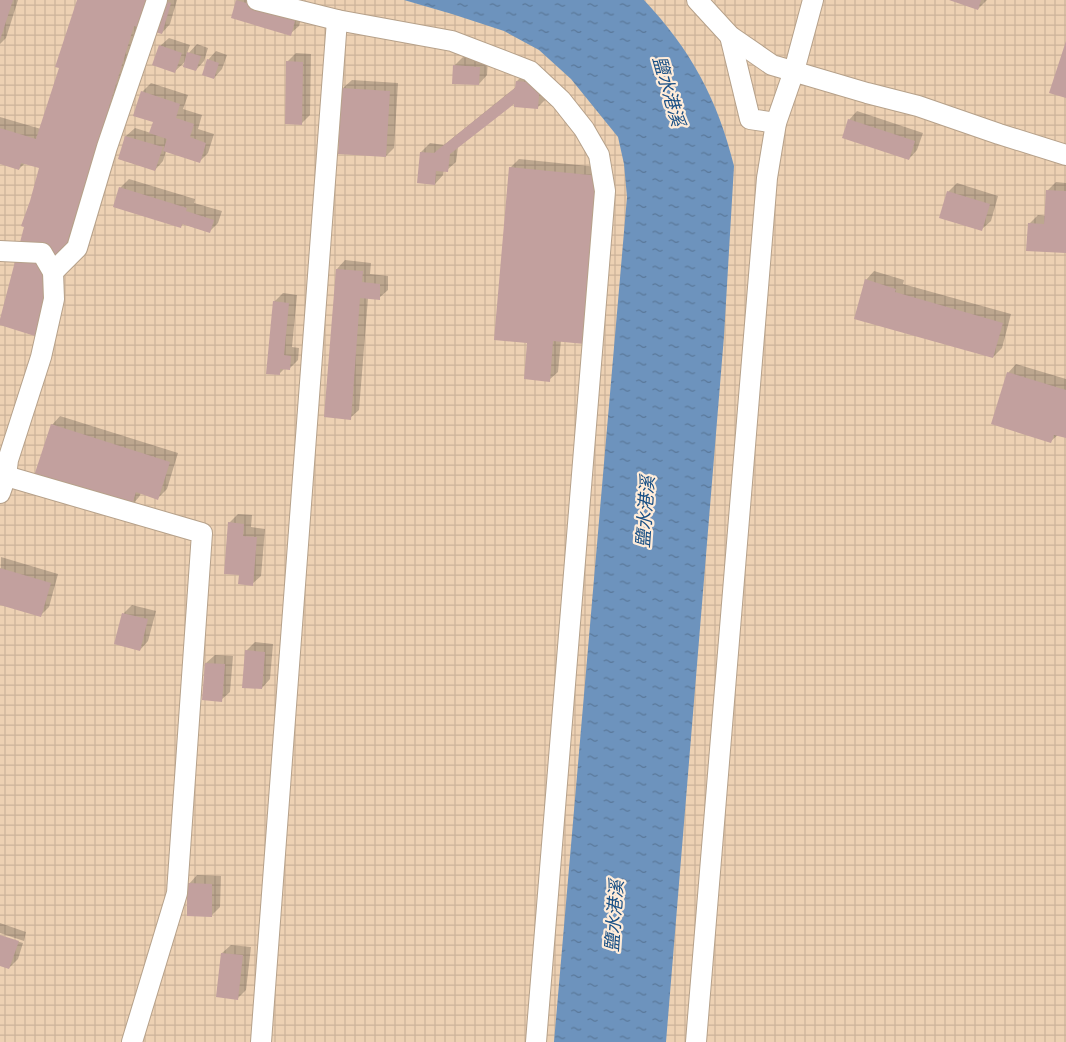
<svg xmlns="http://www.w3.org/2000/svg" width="1066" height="1042" viewBox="0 0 1066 1042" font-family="'PT Sans','Noto Sans TC',sans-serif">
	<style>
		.industrial { fill: url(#industrial-grid) }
		.water { fill: url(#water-ripples) }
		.shadow { fill: #0003 }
		.building { fill: #c2a09e }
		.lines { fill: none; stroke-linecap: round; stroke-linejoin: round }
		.minor-casing { stroke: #b6a18a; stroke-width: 22 }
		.minor { stroke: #fff; stroke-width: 20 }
		.labels { text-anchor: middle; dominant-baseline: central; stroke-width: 4.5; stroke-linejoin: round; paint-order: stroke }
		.water-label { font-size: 18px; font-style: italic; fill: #174e84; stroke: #ffecd9 }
	</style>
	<defs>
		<pattern id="industrial-grid" width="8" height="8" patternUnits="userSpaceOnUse" patternTransform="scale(1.25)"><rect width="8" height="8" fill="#edd1b3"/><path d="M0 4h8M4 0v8" fill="none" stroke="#ccb39a"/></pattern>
		<pattern id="water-ripples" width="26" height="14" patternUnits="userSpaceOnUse" patternTransform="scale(1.25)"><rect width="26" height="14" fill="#6d93bd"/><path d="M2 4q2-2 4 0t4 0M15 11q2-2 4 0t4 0" fill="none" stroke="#5a7899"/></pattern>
	</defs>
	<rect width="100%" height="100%" fill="#f5dec6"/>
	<!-- industrial -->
	<rect class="industrial" x="0" y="0" width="1066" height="1042"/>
	<!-- water -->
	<path class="water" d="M404 0H644C691 50 718 100 734 166L724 336 666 1042H554L627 197 624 164 618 137 571 79 539 50 504 31 452 14Z"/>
	<!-- shadow -->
	<g class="shadow">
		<polygon points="0,0 18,0 6,38 0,44"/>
		<polygon points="78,0 177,0 170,24 162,33 139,26 47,327 40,167 25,163 19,169 0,163 0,117 41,129 60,67"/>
		<polygon points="237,0 274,0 304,9 299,26 290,34 232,17"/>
		<polygon points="951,0 987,0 978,9"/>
		<polygon points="169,38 190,45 186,56 197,44 208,48 204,61 196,70 187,60 174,72 160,46"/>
		<polygon points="216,51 227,55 222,69 214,78 208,60"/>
		<polygon points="296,53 311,54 310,115 302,123 287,62"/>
		<polygon points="463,57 488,58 487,75 479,84 454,66"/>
		<polygon points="526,72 546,99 537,108 515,102 458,147 456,162 447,170 444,170 443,175 435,184 418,182 421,152 430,143 444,145 516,87 517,81"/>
		<polygon points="352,80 398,83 394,148 386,156 343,88"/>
		<polygon points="151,83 188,95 183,109 202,115 198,129 214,134 208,153 199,162 166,151 163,161 155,170 119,159 126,136 135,128 151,133 154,121 142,92"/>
		<polygon points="857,111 923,133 917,150 909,159 849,120"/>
		<polygon points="519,159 608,168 561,340 558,372 549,380 510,168"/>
		<polygon points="129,179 195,199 194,203 222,211 218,223 209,232 183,224 180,227 120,188"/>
		<polygon points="1056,182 1066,183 1066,252 1029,224 1038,215 1046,216 1047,191"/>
		<polygon points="957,183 998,196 991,221 982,229 948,192"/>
		<polygon points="345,260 371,263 370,274 388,276 388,290 379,298 368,298 359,410 350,418 337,269"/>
		<polygon points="874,271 904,280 903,284 1011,314 1002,348 993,357 866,280"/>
		<polygon points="283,293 297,295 292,347 299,348 298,360 289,369 285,368 279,374 274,302"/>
		<polygon points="1016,364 1066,379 1066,437 1058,435 1051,441 1008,373"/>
		<polygon points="60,416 178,453 167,489 158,498 141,493 139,497 131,506 52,425"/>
		<polygon points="238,514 252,515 251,527 265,529 261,576 252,584 229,523"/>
		<polygon points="1,557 58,574 49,607 40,616 0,604"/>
		<polygon points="132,605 156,611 148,641 140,650 116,644 124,613"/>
		<polygon points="255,642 273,644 270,679 262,688 246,651"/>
		<polygon points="215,655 233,656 230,692 221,700 206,663"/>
		<polygon points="197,875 221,876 220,907 211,916 189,884"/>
		<polygon points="0,923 26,932 24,941 0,933"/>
		<polygon points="0,936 23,943 18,959 9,968 0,965"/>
		<polygon points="231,945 251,947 246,990 238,998 222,953"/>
	</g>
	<!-- building -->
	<g class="building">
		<polygon points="0,0 13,0 0,40"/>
		<polygon points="77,0 160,0 171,3 162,34 134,26 38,337 0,325 0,319 24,227 21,226 30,201 39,168 21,163 19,170 0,164 0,128 36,139 59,68 55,67"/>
		<polygon points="236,0 296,17 291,36 231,18"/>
		<polygon points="949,0 981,0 978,10"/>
		<polygon points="1066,41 1066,98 1049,93"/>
		<polygon points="159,45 182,53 175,73 152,65"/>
		<polygon points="187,52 201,56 196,71 183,67"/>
		<polygon points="207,59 219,63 214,79 202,75"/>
		<polygon points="286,61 303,62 302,125 285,124"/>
		<polygon points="453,65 480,67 479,85 452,84"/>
		<polygon points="516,81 540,83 538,109 514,107 514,104 450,154 448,172 436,171 435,185 417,183 420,152 434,153 515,88"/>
		<polygon points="342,88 390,91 386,157 338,154"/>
		<polygon points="141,91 180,104 176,118 194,124 190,137 206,143 200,163 163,151 167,139 149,133 153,122 133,116"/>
		<polygon points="848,119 915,141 909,160 842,138"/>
		<polygon points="125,136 163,147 155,171 118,159"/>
		<polygon points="509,167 600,176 585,344 553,341 550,382 524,379 527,343 494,340"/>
		<polygon points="119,187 187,208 186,211 214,220 210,233 182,224 181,228 113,207"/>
		<polygon points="1046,190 1066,191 1066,253 1026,251 1028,223 1044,224"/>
		<polygon points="947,191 990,204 982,231 939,218"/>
		<polygon points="336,269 363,271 362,282 380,284 380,300 360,298 351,420 324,417"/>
		<polygon points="865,279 896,289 895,292 1003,323 993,358 854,319"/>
		<polygon points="273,301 289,303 284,355 291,356 290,370 280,369 280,375 266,374"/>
		<polygon points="1007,372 1066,390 1066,438 1054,435 1051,443 991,424"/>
		<polygon points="51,424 170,462 158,500 136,492 131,507 34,476"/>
		<polygon points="228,522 244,524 243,536 257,537 253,586 238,584 239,575 224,574"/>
		<polygon points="0,568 51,583 41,617 0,605"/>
		<polygon points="122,613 148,619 140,651 114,644"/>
		<polygon points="245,650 265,652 262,689 242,688"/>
		<polygon points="205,663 225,664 222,702 202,700"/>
		<polygon points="187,883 212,884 212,917 187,916"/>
		<polygon points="0,935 19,941 9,969 0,966"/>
		<polygon points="221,953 243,955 238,1000 216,997"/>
	</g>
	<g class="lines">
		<defs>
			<g id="minor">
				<polyline points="257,0 337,20 452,41 530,71 561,100 584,129 599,155 605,191 536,1042"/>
				<polyline points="697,0 730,36 772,65 867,93 918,106 999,134 1066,155"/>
				<polyline points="730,36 750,119 776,123"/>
				<polyline points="0,251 42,253 53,272 54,299 41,357 8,460 6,476 0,493"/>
				<polyline points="53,272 77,248 107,147 157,0"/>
				<polyline points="6,476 202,533 177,893 132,1042"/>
				<polyline points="261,1042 337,20"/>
				<polyline points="696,1042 767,178 776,123 794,71 813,0"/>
			</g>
		</defs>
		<!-- minor casing -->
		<use href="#minor" class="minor-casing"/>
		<!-- minor -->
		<use href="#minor" class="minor"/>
	</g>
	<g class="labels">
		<!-- water labels -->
		<g class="water-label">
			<text transform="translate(669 91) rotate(74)">鹽水港溪</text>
			<text transform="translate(645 512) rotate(-86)">鹽水港溪</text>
			<text transform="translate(614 916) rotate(-86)">鹽水港溪</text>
		</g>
	</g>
</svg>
